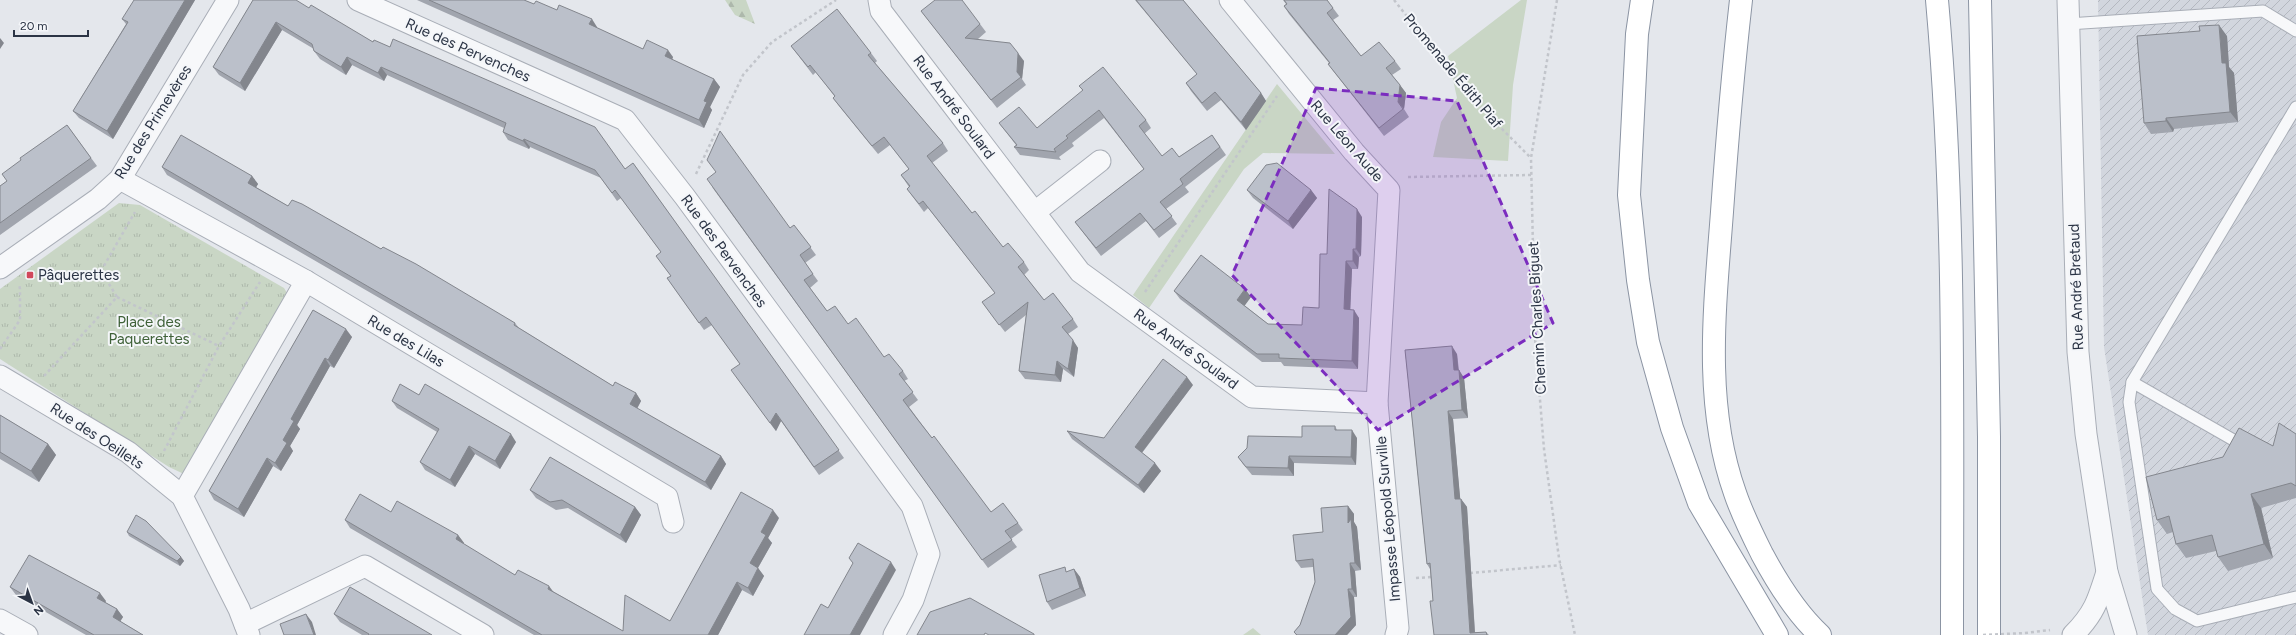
<svg xmlns="http://www.w3.org/2000/svg" width="2296" height="635" viewBox="0 0 2296 635" font-family="Figtree,sans-serif">
<defs>
<pattern id="industrial-furrows" width="10" height="10" patternUnits="userSpaceOnUse"><rect width="10" height="10" fill="#d2d6de"/><path d="M-1 1l2-2M0 10L10 0M9 11l2-2" fill="none" stroke="#b4b8c0"/></pattern>
<pattern id="forest-firs" width="22" height="20" patternUnits="userSpaceOnUse"><rect width="22" height="20" fill="#c9d6c5"/><path d="M5 1l3.5 6h-7zM16 11l3.5 6h-7z" fill="#adb8ab"/></pattern>
<pattern id="park-tufts" width="24" height="20" patternUnits="userSpaceOnUse"><rect width="24" height="20" fill="#c9d6c5"/><path d="M3 7l-1-3M5 7V3M7 7l1-3M15 17l-1-3M17 17v-4M19 17l1-3" fill="none" stroke="#adb8ab"/></pattern>
</defs>
<rect width="100%" height="100%" fill="#e4e7ec"/>
<path fill="url(#industrial-furrows)" d="M2098,0h198v635h-148l-44,-288z"/>
<g fill="#c9d6c5">
<path d="M1521,0h6l-14,85 -5,76 -75,-4 8,-35 16,-24 -9,-42z"/>
<path d="M1277,84l58,70 -72,-1 -19,16 -95,139 -16,-13z"/>
<path d="M1253,628l8,7h-18z"/>
</g>
<path fill="url(#forest-firs)" d="M725,0h21l9,24 -20,-9z"/>
<path fill="url(#park-tufts)" d="M119,203l21,2 144,83 6,10 -104,177 -17,-8 -169,-108v-70z"/>
<g fill="none" stroke-linecap="round" stroke-linejoin="round">
<defs>
<g id="service">
<path d="M2068,24l195,-13 33,20"/>
<path d="M2296,107l-164,275 -3,20 28,187 18,20 22,12 99,-24"/>
<path d="M2132,382l105,60"/>
</g>
<g id="minor">
<path d="M358,0l267,120 60,77 227,309 17,48 -16,46 -19,35"/>
<path d="M879,0l2,11 199,261 172,125 125,6"/>
<path d="M1230,0l124,152 35,38 -12,213 21,225 -2,7"/>
<path d="M2068,0l10,352 8,82 21,138 19,63"/>
<path d="M120,179l186,102 361,216 6,25"/>
<path d="M1035,212l65,-51"/>
<path d="M0,268l98,-69 22,-20 108,-179"/>
<path d="M0,376l128,76 54,44 57,113 10,26"/>
<path d="M182,496l124,-215"/>
<path d="M0,620l27,15"/>
<path d="M245,624l120,-58 118,69"/>
<path d="M2073,635c21,-21 25,-34 34,-63"/>
</g>
<g id="trunk">
<path d="M1642,0l-5,34 -8,161 9,85 10,62 24,86 27,75 78,132"/>
<path d="M1741,0c-8,71 -14,141 -19,212 -7,94 -19,191 13,281 7,21 17,41 27,61 15,28 34,59 58,81"/>
<path d="M1937,0c19,211 15,423 15,635"/>
<path d="M1980,0l9,437v198"/>
</g>
</defs>
<use href="#service" stroke="#a9aeb7" stroke-width="13"/>
<use href="#minor" stroke="#a9aeb7" stroke-width="23"/>
<use href="#trunk" stroke="#8b94a3" stroke-width="24"/>
<g stroke="#c2c5cb" stroke-width="2.5" stroke-dasharray="3 3" stroke-linecap="butt">
<path d="M1394,0l83,104 54,54"/>
<path d="M1557,0l-26,158 4,180 9,111 15,109 16,77"/>
<path d="M696,174l47,-99 29,-33 64,-42"/>
<path d="M1408,177l123,-2"/>
<path d="M1145,292l132,-196"/>
<path d="M117,297l102,49"/>
<path d="M0,349l20,-29v-31l-1,-5"/>
<path d="M44,376l73,-79 -16,-26 34,-59"/>
<path d="M164,451l55,-105 41,-64"/>
<path d="M1470,573l91,-8"/>
<path d="M1416,578l17,-1"/>
<path d="M2025,633l25,-3"/>
</g>
<use href="#service" stroke="#f7f8fa" stroke-width="11"/>
<use href="#minor" stroke="#f7f8fa" stroke-width="21"/>
<use href="#trunk" stroke="#fff" stroke-width="22"/>
<path stroke="#c2c5cb" stroke-width="2.5" stroke-dasharray="3 3" stroke-linecap="butt" d="M1983,635l42,-2"/>
</g>
<g fill="#a1a5ae">
<path d="M141,0h54l-82,139 -34,-21 -6,-7 53,-87 -4,-5z"/>
<path d="M253,0l56,8 64,34 252,127 8,-6 211,295 -25,17 -38,-54 -5,10 -39,-53 3,-14 -28,-39 -8,5 -37,-52 4,-2 -15,-20 5,-4 -40,-54 -4,3 -16,-23 -71,-31 -1,2 -21,-9 -5,-8 1,-4 -117,-53 -3,6 -32,-16 -6,10 -26,-16 -6,-8v-2l-32,-19 -37,61 -26,-16 -6,-8z"/>
<path d="M417,0h107l10,4 63,23v1l46,21 30,8 -1,3 42,19 6,8 -10,20 2,3 -8,18z"/>
<path d="M1135,0h48l78,93 5,8 -20,29 -25,-30 -14,11 -16,-20 -5,-8 11,-9z"/>
<path d="M1283,0h44l12,16 -6,4 28,36 34,5 6,8 -9,6 14,18 -2,16 5,8 -25,19 -50,-64 -6,-8 1,-1 -40,-49 -5,-8 2,-2z"/>
<path d="M921,11l59,13 6,8 -8,7 46,22 -2,18 4,6 -29,23z"/>
<path d="M2227,36l2,31 5,6 4,49 -64,7 -1,3 -22,2 -7,-11z"/>
<path d="M791,46l80,7 6,8 -2,2 68,80 5,8 -16,12 40,50 31,34 21,15 5,8 -5,5 20,25 29,19 5,8 -10,7 10,14 -4,29 -11,-8 -2,13 -36,-3 -6,-8 7,-56 -21,17 -23,-30 13,-9 -67,-85 -4,4 -17,-23 2,-2 -8,-12 8,-6 -19,-24 -12,9 -39,-48 -6,-8 2,-1 -19,-25 -3,3z"/>
<path d="M1079,86l67,34 5,8 -7,6 18,22 17,1 33,-22 14,20 -41,32 4,5 -23,17 11,15 -18,14 -13,-17 -45,35 -26,-34 69,-53 -40,-51 -32,25 2,3 -15,11 2,3 -41,-5 -6,-8 2,-2 -17,-22 38,5 46,-37z"/>
<path d="M67,125l30,41 -97,69v-49l7,-5z"/>
<path d="M162,167l90,9 6,8 -2,3 32,19 93,43 134,74 4,5 94,58 23,7 5,8 -4,8 84,47 5,8 -15,26 -544,-315z"/>
<path d="M712,187l78,41 4,-3 22,30 -11,8 13,18 -8,7 17,23 21,13 36,33 19,14 5,8 -4,2 14,19 -9,7 23,31 59,74 27,11 5,7 -12,9 6,8 -29,21z"/>
<path d="M1247,190h64l6,8 -24,31 -40,-31z"/>
<path d="M1362,217l-1,39 -2,1 -1,12h-6l-2,41 9,8 -1,51 -74,-3 -3,-4h-19l-82,-63 -6,-8 71,-2 6,8 -7,8 24,19 34,1 17,-17 8,-54z"/>
<path d="M313,310l39,27 -18,31 -4,-2 -33,59 3,4 -10,17 3,5 -12,20 -8,-5 -29,51 -30,-17 -5,-9z"/>
<path d="M1405,350l52,4 2,16 5,8 4,40 -15,1 7,80h1l6,8 8,125h11l3,3h-55l-1,-34 -3,-32 -3,-5z"/>
<path d="M1193,385l-51,68 19,18 -17,22 -72,-54 -5,-8 37,7z"/>
<path d="M392,401l124,41 -16,27 -25,-15 -20,33 -30,-17 -5,-8 17,-30 -40,-24z"/>
<path d="M0,415l48,29 8,11 -17,27 -39,-23z"/>
<path d="M1335,426l2,4 20,8 -1,27 -62,-2v13l-42,-1 -9,-11 -5,-7 64,-20z"/>
<path d="M2296,434v64l-35,10 12,50 -45,13 -10,-14 -2,-6 -30,7 -10,-14 -3,-12 -6,2 -10,-14 66,-63 50,-11z"/>
<path d="M530,490l105,17 6,8 -15,28 -58,-35 -12,2 -20,-12z"/>
<path d="M1348,506l6,8v8l3,5 4,43 -6,1 2,26h-3l2,28 -9,10h-51l-2,-3 6,-7 15,-43 -2,-15 -12,1 -5,-7 27,-29z"/>
<path d="M391,512l67,23 6,8 -1,1 52,31 39,17 69,39 47,-10 109,-103 -11,20 4,5 -14,25 6,8 -11,20 -11,-6 -24,45h-184l-184,-107 -5,-8z"/>
<path d="M127,532l54,25 3,4 -4,5 -51,-30z"/>
<path d="M1074,569l6,8 6,19 -34,14 -5,-8z"/>
<path d="M10,587l96,14 -1,1 12,7 6,8 -3,4 23,14h-57l-70,-40z"/>
<path d="M334,614l98,21h-70l-22,-13z"/>
</g>
<g fill="#83868d">
<path d="M185,0h10l-82,139 -6,-8z"/>
<path d="M592,19l5,8 -2,5 -6,-8z"/>
<path d="M276,22l6,8 -37,61 -5,-8z"/>
<path d="M2219,25l8,11 2,31 5,6 4,49 -8,-10 -8,-49z"/>
<path d="M0,38l4,5 -4,6z"/>
<path d="M668,50l5,7 -3,7 -5,-8z"/>
<path d="M1018,53l6,8 -2,18 -5,-7z"/>
<path d="M347,57l5,8 -6,10 -5,-8z"/>
<path d="M381,67l6,8 -3,6 -6,-8z"/>
<path d="M714,79l6,8 -10,20 2,3 -8,18 -5,-8 5,-19z"/>
<path d="M1400,85l6,8 -2,16 -6,-7z"/>
<path d="M1261,93l5,8 -20,29 -5,-8z"/>
<path d="M2166,118l8,11 -1,3 -7,-11z"/>
<path d="M524,139l6,8 -1,2 -6,-8z"/>
<path d="M252,176l6,8 -4,7 -6,-8z"/>
<path d="M1311,190l6,8 -24,31 -5,-8z"/>
<path d="M1357,209l5,8 -1,39 -5,-7z"/>
<path d="M1353,249l6,8 -1,12 -5,-8z"/>
<path d="M1346,261l6,8 -2,48 -6,-8z"/>
<path d="M1245,289l6,8 -8,11 -6,-8z"/>
<path d="M1354,310l5,8 -1,51 -6,-8z"/>
<path d="M346,329l6,8 -18,31 -6,-8z"/>
<path d="M1073,340l5,8 -4,29 -6,-8z"/>
<path d="M1452,346l5,8 2,24 -5,-8z"/>
<path d="M325,358l5,8 -33,59 3,4 -10,17 3,5 -12,20 -6,-8 16,-44z"/>
<path d="M1057,361l6,8 -2,13 -6,-7z"/>
<path d="M1459,370l5,8 4,40 -6,-8z"/>
<path d="M1187,377l6,8 -53,70 -5,-8z"/>
<path d="M636,393l5,8 -6,11 -5,-8z"/>
<path d="M1448,411l5,8 8,88 -6,-8z"/>
<path d="M776,413l5,8 -5,10 -6,-8z"/>
<path d="M1352,430l5,8 -1,27 -5,-8z"/>
<path d="M511,434l5,8 -16,27 -5,-8z"/>
<path d="M48,444l8,11 -17,27 -8,-11z"/>
<path d="M469,446l6,8 -20,33 -5,-7z"/>
<path d="M721,456l5,8 -15,26 -6,-8z"/>
<path d="M1289,456l5,7v13l-6,-8z"/>
<path d="M267,458l6,8 -29,51 -6,-8z"/>
<path d="M1155,463l6,8 -17,22 -6,-8z"/>
<path d="M2251,494l10,14 12,50 -9,-14z"/>
<path d="M1461,499l6,8 8,128 -5,-2z"/>
<path d="M1348,506l6,8v8l3,5 4,43 -6,-7 -7,-40z"/>
<path d="M635,507l6,8 -15,28 -6,-8z"/>
<path d="M773,510l6,8 -11,20 4,5 -16,28 -6,-8 11,-31z"/>
<path d="M458,535l6,8 -3,4 -5,-8z"/>
<path d="M181,557l3,4 -4,5 -3,-5z"/>
<path d="M891,562l5,8 -36,65h-10z"/>
<path d="M1350,563l5,8 2,26 -5,-8z"/>
<path d="M758,568l6,8 -11,20 -5,-8z"/>
<path d="M1074,569l6,8 6,19 -6,-8z"/>
<path d="M737,582l5,8 -24,45h-10z"/>
<path d="M549,586l6,8 -7,-5z"/>
<path d="M1348,589l6,8 2,28 -9,10h-12z"/>
<path d="M100,593l6,8 -3,5 -6,-8z"/>
<path d="M117,609l6,8 -5,8 -5,-8z"/>
<path d="M306,614l6,8 4,13h-2z"/>
</g>
<g fill="#bbc0ca" stroke="#83868d">
<path d="M134,0h51l-78,131 -34,-20 55,-89 -6,-3z"/>
<path d="M253,0h43l13,8 2,-3 62,37 1,-2 16,7 3,-8 202,88 30,42 8,-6 206,287 -25,17 -38,-54 -6,10 -39,-53 9,-6 -34,-47 -7,6 -32,-45 4,-2 -15,-20 5,-4 -46,-62 -3,3 -17,-23 -71,-31 -1,2 -20,-9 3,-9 -125,-56 -3,6 -31,-16 -6,10 -27,-16 -2,-7 -36,-22 -36,61 -27,-16z"/>
<path d="M429,0h95l10,4 2,-3 21,9 2,-5 33,14 -3,5 54,25 4,-9 21,10 -3,6 49,23 -10,22 3,1 -8,18z"/>
<path d="M935,0h27l18,24 -15,14 45,5 8,10 -1,19 4,5 -30,23 -70,-89z"/>
<path d="M1136,0h47l78,93 -20,29 -26,-30 -13,11 -16,-20 11,-9z"/>
<path d="M1284,0h43l6,8 -6,5 34,43 18,-14 16,19 -9,7 14,17 -2,17 5,7 -24,19 -51,-64 2,-1 -46,-57 3,-2z"/>
<path d="M837,9l34,44 -3,2 75,88 -16,13 45,57 3,-2 28,36 5,-4 16,19 -6,5 26,33 9,-7 20,26 -11,8 11,13 -5,29 -11,-8 -2,14 -36,-4 9,-69 -29,23 -17,-23 13,-9 -72,-92 -4,3 -12,-15 3,-3 -9,-11 8,-6 -25,-32 -12,9 -39,-48 2,-2 -25,-31 -2,2 -17,-21z"/>
<path d="M2219,25l3,38h4l4,49 -64,6v3l-22,2 -7,-87 63,-5 -1,-5z"/>
<path d="M1103,67l43,53 -7,6 23,30 10,-8 7,9 33,-22 8,12 -40,32 3,5 -23,18 12,14 -18,14 -14,-17 -44,35 -21,-26 69,-53 -45,-59 -33,26 2,2 -14,11 2,3 -42,-5 3,-2 -18,-22 20,-16 18,21 46,-38 -4,-4z"/>
<path d="M67,125l24,33 -91,65v-37l7,-5 -5,-7 19,-14 -1,-2z"/>
<path d="M720,131l70,97 4,-3 17,22 -11,8 13,19 -9,6 23,31 8,-5 13,18 8,-6 28,39 5,-3 14,17 -4,3 14,18 -10,8 15,20 14,18 2,-2 57,76 12,-9 15,20 -13,8 7,9 -30,20 -275,-381 9,-7 -9,-12z"/>
<path d="M181,135l71,41 -4,7 40,23 4,-6 10,4 79,45 2,-2 33,17 99,59 -1,2 99,61 2,-4 21,11 -6,11 91,52 -16,26 -543,-315z"/>
<path d="M1277,163l34,27 -23,31 -41,-31 19,-25z"/>
<path d="M1329,189l28,20 -1,40h-3v12h-7l-2,48 10,1 -2,51 -73,-3v-4h-22l-83,-63 27,-36 44,34 -8,11 31,24 34,1 1,-18 16,1 1,-54h7z"/>
<path d="M313,310l33,19 -18,31 -3,-2 -34,61 3,2 -11,19 4,3 -12,20 -8,-5 -29,51 -29,-18z"/>
<path d="M1452,346l2,24h5l3,40 -14,1 7,88h6l9,134 16,-1 1,3h-53l-4,-34h3l-3,-38 -3,1 -22,-214z"/>
<path d="M1163,359l24,18 -52,70 20,16 -17,22 -71,-54 37,7z"/>
<path d="M400,384l19,11 6,-11 86,50 -16,27 -26,-15 -19,34 -30,-18 19,-33 -47,-28z"/>
<path d="M0,415l48,29 -17,27 -31,-19z"/>
<path d="M2279,423l17,11v52l-5,-3 -40,11 13,50 -46,13 -6,-22 -36,9 -7,-28 -12,4 -11,-43 77,-20 16,-29 34,18z"/>
<path d="M1302,426h33v4h17l-1,27 -62,-1 -1,12 -42,-1 -8,-10 9,-9 1,-12 54,1z"/>
<path d="M550,457l85,50 -15,28 -58,-35 -12,2 -20,-12z"/>
<path d="M741,492l32,18 -12,22 5,3 -16,28 8,5 -10,20 -11,-6 -29,53h-166l-197,-115 15,-26 31,18 6,-11 61,34 -2,4 59,36 3,-5 31,16 -1,3 75,42 2,-36 45,26z"/>
<path d="M1348,506v17l3,-4 4,44h-5l2,26h-4l3,28 -16,18h-38l-3,-3 6,-7 15,-43 -2,-23 -17,2 -3,-26 30,-3 -2,-24z"/>
<path d="M136,515l10,6 35,36 -4,4 -50,-29z"/>
<path d="M858,543l33,19 -41,73h-46l17,-31 7,4 25,-45 -4,-5z"/>
<path d="M29,555l71,38 -3,5 20,11 -4,8 30,18h-49l-84,-48z"/>
<path d="M1065,567l1,5 8,-3 6,19 -33,14 -8,-27z"/>
<path d="M350,587l82,48h-64l1,-1 -35,-20z"/>
<path d="M970,598l64,36v1h-45l-4,-2 -1,2h-67l13,-23z"/>
<path d="M306,614l8,21h-30l-4,-11z"/>
</g>
<path fill="#7b2cbf" fill-opacity="0.2" stroke="#7b2cbf" stroke-width="3" stroke-dasharray="8 5" stroke-linejoin="round" d="M1316,88l141,13 96,222 -175,107 -146,-155z"/>
<rect fill="#d1495b" stroke="#f4f6f9" stroke-width="1.5" x="26" y="271" width="8" height="8" rx="2"/>
<g text-anchor="middle" dominant-baseline="central" stroke-width="4" stroke-linejoin="round" paint-order="stroke">
<g font-size="15" fill="#2b3445" stroke="#f4f6f9">
<text transform="translate(468 50) rotate(24)">Rue des Pervenches</text>
<text transform="translate(1453 71) rotate(50)">Promenade Édith Piaf</text>
<text transform="translate(954 107) rotate(53)">Rue André Soulard</text>
<text transform="translate(153 122) rotate(-58)">Rue des Primevères</text>
<text transform="translate(1347 141) rotate(49)">Rue Léon Aude</text>
<text transform="translate(724 251) rotate(54)">Rue des Pervenches</text>
<text transform="translate(2076 287) rotate(-92)">Rue André Bretaud</text>
<text transform="translate(1537 318) rotate(-93)">Chemin Charles Biguet</text>
<text transform="translate(406 341) rotate(31)">Rue des Lilas</text>
<text transform="translate(1186 349) rotate(36)">Rue André Soulard</text>
<text transform="translate(97 436) rotate(33)">Rue des Oeillets</text>
<text transform="translate(1388 519) rotate(-95)">Impasse Léopold Surville</text>
</g>
<g font-size="15" fill="#2b3445" stroke="#f4f6f9" text-anchor="start">
<text x="38" y="275">Pâquerettes</text>
</g>
<g font-size="15" fill="#3f6138" stroke="#f4f6f9">
<text x="149" y="322">Place des<tspan x="149" dy="17">Paquerettes</tspan></text>
</g>
</g>
<g transform="translate(32 603) rotate(139)" stroke="#f4f6f9" stroke-width="3" paint-order="stroke">
<path d="M0-3L7 15L0 10L-7 15Z" fill="#2b3445"/>
<text y="-6" font-size="11" font-weight="bold" text-anchor="middle" fill="#2b3445">N</text>
</g>
<path d="M14 30v6h74v-6" fill="none" stroke="#2b3445" stroke-width="2"/>
<text x="20" y="30" font-size="12" fill="#2b3445" stroke="#f4f6f9" stroke-width="3" paint-order="stroke">20 m</text>
</svg>
